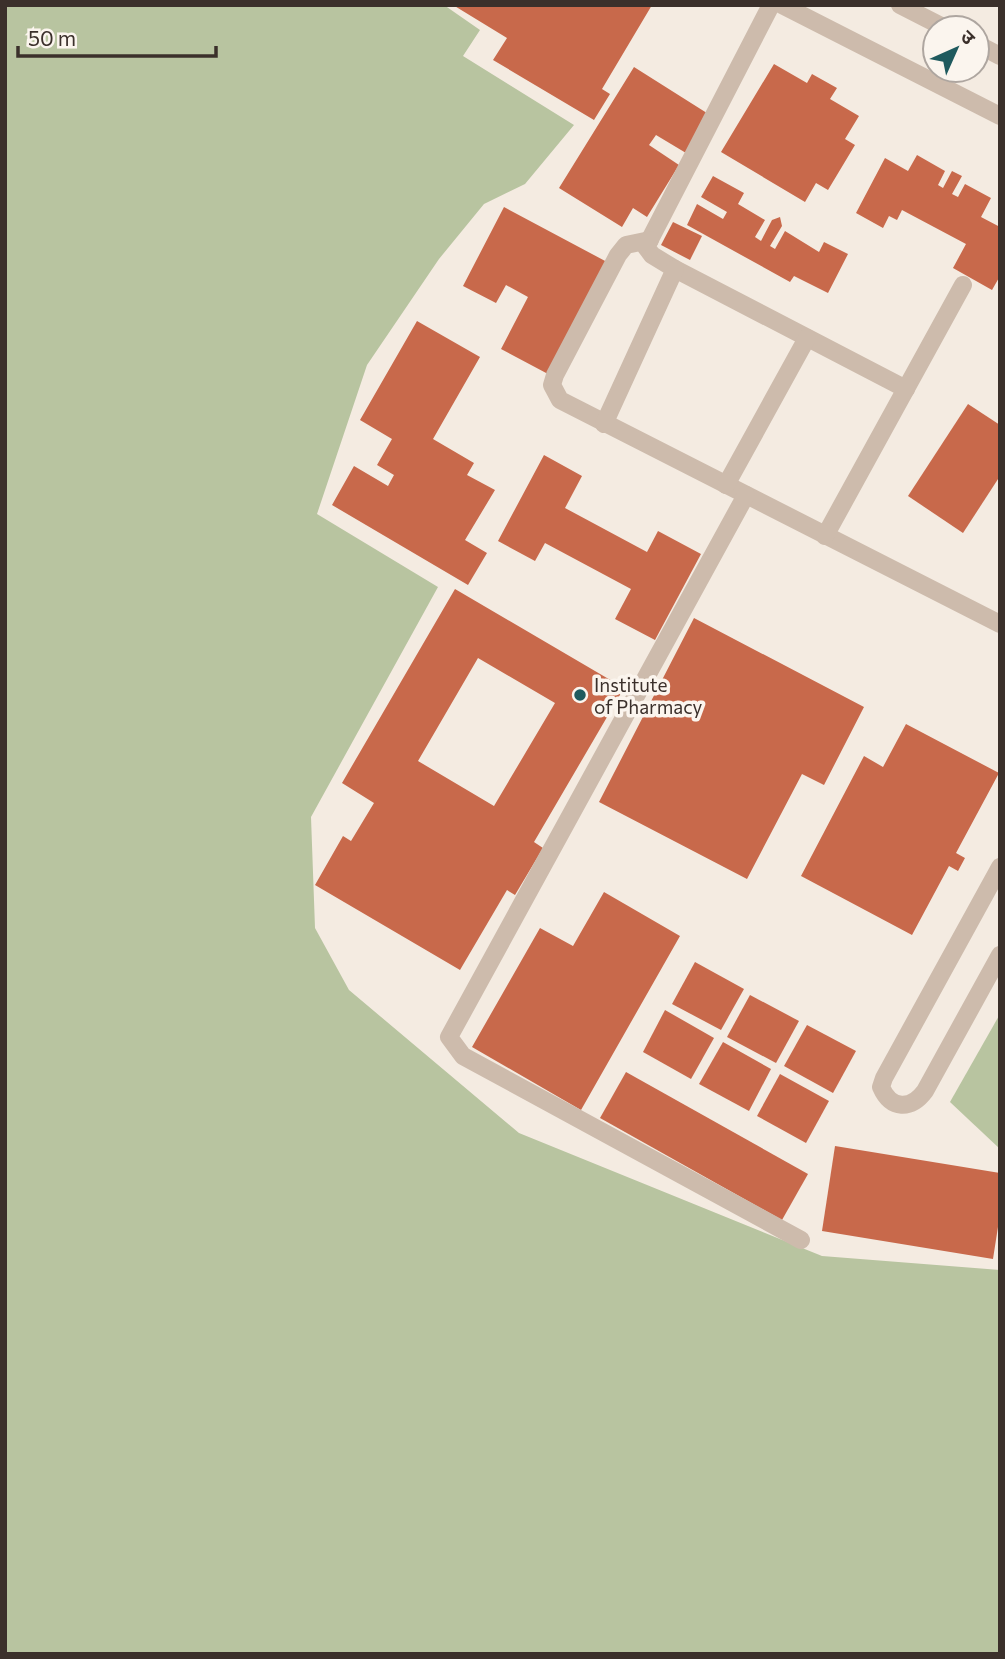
<svg xmlns="http://www.w3.org/2000/svg" width="1005" height="1659" viewBox="0 0 1005 1659" font-family="Commissioner,'Noto Sans Devanagari',sans-serif">
<rect width="100%" height="100%" fill="#f4ebe1"/>
<g fill="#b8c4a0">
<path d="M5,5h439l36,25 -17,26 111,69 -49,59 -41,20 -45,55 -72,106 -50,149 121,73 -127,230 4,111 34,62 170,143 303,123 178,14v384h-995z"/>
<path d="M1000,1014v135l-50,-47z"/>
</g>
<g fill="#c8694b" fill-rule="evenodd">
<path d="M453,5h199l-50,84 8,5 -16,26 -101,-60 14,-22z"/>
<path d="M774,64l33,19 5,-9 25,14 -7,11 29,17 -14,23 10,6 -27,45 -12,-7 -11,19 -84,-50z"/>
<path d="M634,67l76,48 -24,38 -30,-18 -7,10 30,20 -32,52 -14,-9 -11,19 -63,-39z"/>
<path d="M917,155l28,16 -7,14 5,3 9,-17 10,5 -10,18 6,3 7,-13 26,14 -10,19 19,10v49l-8,14 -39,-22 13,-24 -64,-34 -5,10 -8,-4 -6,12 -27,-15 29,-55 23,13z"/>
<path d="M713,176l31,17 -6,11 27,16 -10,17 6,4 11,-21 8,-3 2,9 -12,20 5,3 10,-18 34,21 5,-10 24,12 -20,39 -34,-17 -4,6 -103,-57 10,-21 26,15 4,-7 -26,-15z"/>
<path d="M504,207l103,55 -59,112 -47,-25 27,-52 -22,-12 -10,18 -33,-17z"/>
<path d="M673,222l29,14 -12,24 -29,-15z"/>
<path d="M417,321l63,36 -47,82 41,24 -7,12 28,15 -30,50 22,13 -19,32 -136,-80 22,-39 34,20 6,-11 -17,-10 15,-26 -32,-19z"/>
<path d="M968,404l32,21v51l-37,57 -55,-37z"/>
<path d="M544,455l38,21 -17,32 82,44 11,-21 43,23 -46,86 -40,-21 16,-30 -86,-46 -10,18 -37,-20z"/>
<path d="M455,589l169,99 -90,154 9,6 -28,47 -8,-5 -47,80 -145,-85 28,-49 8,5 23,-38 -32,-20zM478,658l77,45 -61,103 -76,-45z"/>
<path d="M694,618l170,89 -40,78 -22,-11 -55,105 -148,-77z"/>
<path d="M906,724l93,49 -43,80 9,5 -7,13 -9,-5 -37,69 -111,-59 63,-120 19,11z"/>
<path d="M604,892l76,44 -99,174 -109,-63 68,-119 33,18z"/>
<path d="M695,962l49,27 -23,41 -49,-26z"/>
<path d="M750,995l49,26 -23,42 -49,-26z"/>
<path d="M665,1010l49,28 -23,41 -48,-27z"/>
<path d="M807,1025l49,26 -23,42 -49,-27z"/>
<path d="M723,1042l48,27 -22,42 -50,-27z"/>
<path d="M626,1072l182,102 -26,46 -182,-102z"/>
<path d="M780,1074l49,27 -23,42 -49,-27z"/>
<path d="M835,1146l165,27v41l-7,45 -171,-28z"/>
</g>
<g fill="none" stroke-linecap="round" stroke-linejoin="round">
<g stroke="#cdbbac" stroke-width="18">
<path d="M771,5l-125,242 6,8 23,14 231,120"/>
<path d="M782,5l218,111"/>
<path d="M900,5l45,23"/>
<path d="M977,44l23,12"/>
<path d="M650,240l-24,5 -8,10 -63,120 -3,10 8,15 440,224"/>
<path d="M604,424l71,-155"/>
<path d="M726,485l81,-147"/>
<path d="M746,495l-297,542 14,19 338,184"/>
<path d="M825,536l138,-251"/>
<path d="M1000,867l-116,211 -3,9c10,23 30,23 44,4l75,-136"/>
</g>
</g>
<circle fill="#1f5a5e" stroke="#fbf5ee" stroke-width="2.5" cx="580" cy="695" r="7"/>
<g text-anchor="middle" dominant-baseline="central" stroke-width="7" stroke-linejoin="round" paint-order="stroke">
<g font-size="19" fill="#3b302b" stroke="#fbf5ee" text-anchor="start">
<text x="594" y="684">Institute<tspan x="594" dy="22">of Pharmacy</tspan></text>
</g>
</g>
<rect width="1005" height="1659" fill="none" stroke="#3b302b" stroke-width="14"/>
<g transform="translate(956 49) rotate(45)"><circle r="33" fill="#fbf5ee" stroke="#aea6a0" stroke-width="2"/>
<path d="M0-5L12 26L0 18L-12 26Z" fill="#1f5a5e"/>
<text y="-10" font-size="19" font-weight="bold" text-anchor="middle" fill="#3b302b">उ</text>
</g>
<path d="M18 46v10h198v-10" fill="none" stroke="#3b302b" stroke-width="3.5"/>
<text x="28" y="46" font-size="21" fill="#3b302b" stroke="#fbf5ee" stroke-width="5" paint-order="stroke">50 m</text>
</svg>
